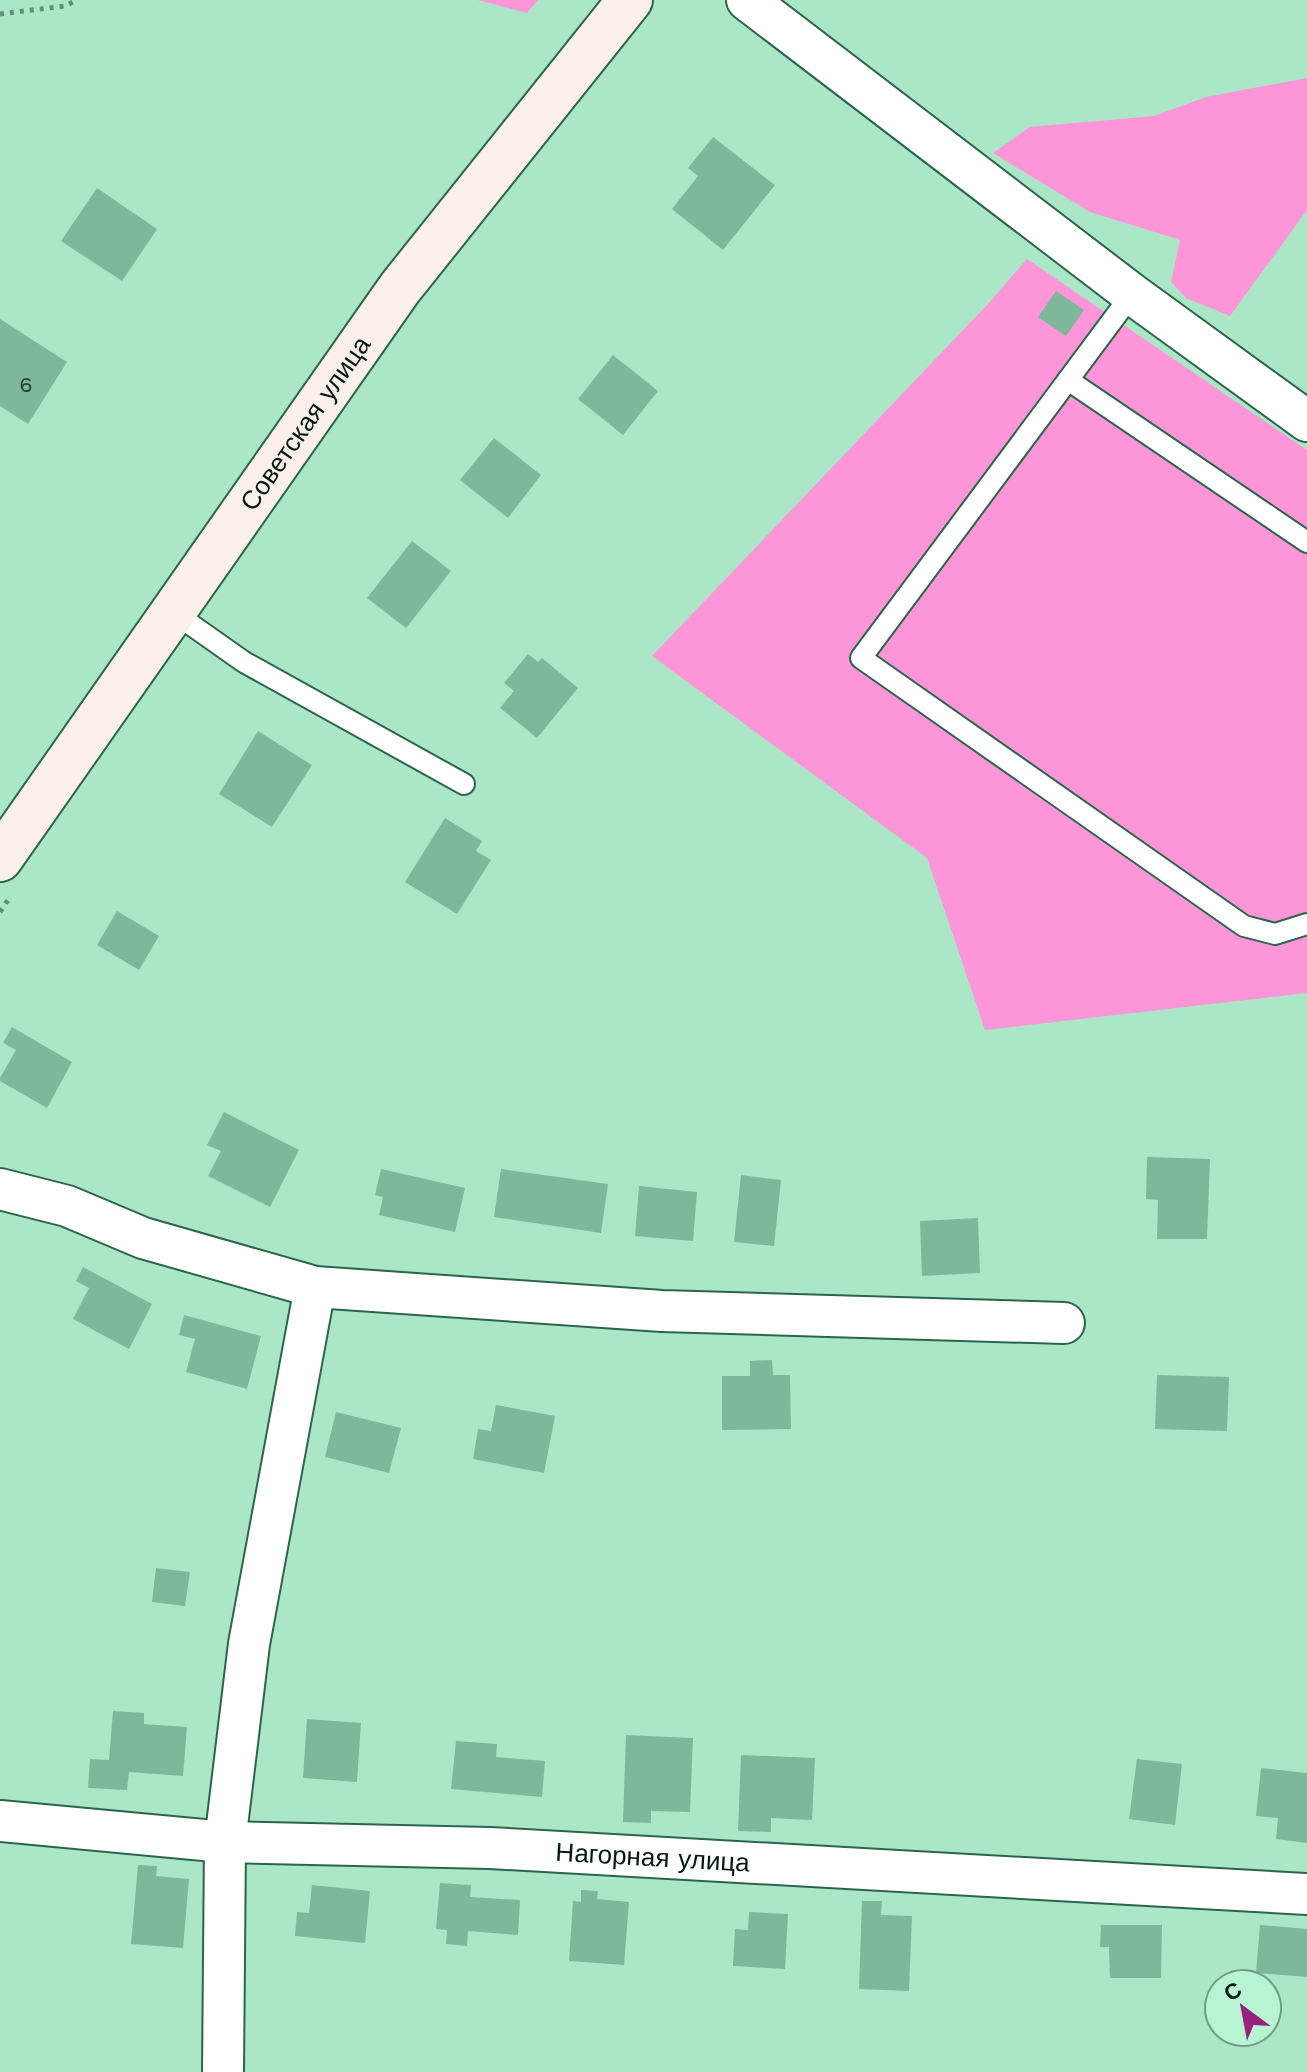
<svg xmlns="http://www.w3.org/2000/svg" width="1307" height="2072" viewBox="0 0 1307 2072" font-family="'Work Sans',sans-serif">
<rect width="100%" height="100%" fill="#abe7c7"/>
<g fill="#fd95d9">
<path d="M478,0h60l-11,13z"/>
<path d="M1307,78v132l-77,106 -44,-18 -15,-16 9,-42 -90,-28 -97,-59 37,-26 124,-11 52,-19z"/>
<path d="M1027,259l280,191v543l-322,37 -58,-172 -275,-202 335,-351z"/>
</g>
<g fill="#7db89a">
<path d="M713,137l62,48 -52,65 -51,-41 26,-33 -10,-8z"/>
<path d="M97,188l60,41 -35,52 -61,-40z"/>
<path d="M1056,291l28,19 -18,26 -28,-19z"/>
<path d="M0,319l67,43 -39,62 -28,-18z"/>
<path d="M613,355l45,36 -35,44 -45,-36z"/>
<path d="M494,438l47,37 -33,43 -48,-38z"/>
<path d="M412,541l39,30 -45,57 -39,-30z"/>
<path d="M528,654l10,8 4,-4 36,30 -41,50 -37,-30 14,-17 -10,-8z"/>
<path d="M258,731l54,34 -40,62 -53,-33z"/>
<path d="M445,818l37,23 -6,10 15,9 -34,54 -52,-32z"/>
<path d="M117,911l42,25 -20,34 -42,-25z"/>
<path d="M12,1027l60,35 -25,46 -47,-27v-3l16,-28 -13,-7z"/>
<path d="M224,1112l75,38 -29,57 -62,-31 13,-25 -14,-6z"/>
<path d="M1147,1157l63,2 -3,80h-50l1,-39 -12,-1z"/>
<path d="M381,1169l84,19 -10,44 -76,-17 4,-18 -8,-2z"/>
<path d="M501,1169l107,15 -7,49 -107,-16z"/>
<path d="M741,1175l40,5 -7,66 -40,-4z"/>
<path d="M639,1186l58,6 -4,49 -58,-5z"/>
<path d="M978,1218l2,55 -58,3 -2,-55z"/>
<path d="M83,1267l69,37 -23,45 -56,-30 16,-31 -13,-7z"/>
<path d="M184,1315l77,21 -14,53 -61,-17 9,-33 -16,-4z"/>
<path d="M772,1360l1,15h17l1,54 -69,1v-54h28v-15z"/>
<path d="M1157,1375l72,2 -2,54 -72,-2z"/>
<path d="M496,1405l59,11 -11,57 -71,-14 5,-30 13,2z"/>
<path d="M336,1412l65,16 -12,45 -64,-16z"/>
<path d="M156,1568l34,4 -5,34 -33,-4z"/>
<path d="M113,1711l31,2v11l43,3 -4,49 -54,-4 -2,18 -39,-2 2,-29 19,1z"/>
<path d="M307,1719l54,4 -4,59 -54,-4z"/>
<path d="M626,1735l67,3 -3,74 -39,-1v12l-28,-1z"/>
<path d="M456,1741l41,3 -1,13 49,4 -3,36 -91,-8z"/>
<path d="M741,1755l74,3 -3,62 -41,-2v14l-33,-1z"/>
<path d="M1137,1759l45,5 -7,61 -46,-6z"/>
<path d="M1261,1768l46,5v70l-31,-4 2,-21 -22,-2z"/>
<path d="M138,1865l19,1 -1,10 33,3 -6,69 -52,-4z"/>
<path d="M440,1883l31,2 -1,12 50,3 -2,35 -50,-4 -1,15 -21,-2 1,-14 -11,-1z"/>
<path d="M312,1885l58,6 -5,52 -70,-7 2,-24 12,1z"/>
<path d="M581,1890l17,1 -1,8 32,3 -5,63 -55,-4 4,-60 8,1z"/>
<path d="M862,1901h20l-1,14 31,1 -3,75 -50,-2z"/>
<path d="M749,1912l39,2 -3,55 -52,-3 2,-37 13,1z"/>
<path d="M1101,1925h61l-1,53h-51l-1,-31h-9z"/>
<path d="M1260,1925l47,4v48l-51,-4z"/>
</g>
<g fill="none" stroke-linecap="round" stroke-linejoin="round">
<defs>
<g id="lane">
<path d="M1132,294l-271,364 383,268 31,8 32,-10"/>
<path d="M1068,380l239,162"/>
<path d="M173,612l71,50 220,122"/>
</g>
<g id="street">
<path d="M747,0l385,294 175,127"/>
<path d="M0,1189l67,17 76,32 172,49 347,24 402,12"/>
<path id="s1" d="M0,1821l225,21 265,6 817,46"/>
<path d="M223,2072l2,-230 24,-198 66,-357"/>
</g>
<g id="secondary">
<path id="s2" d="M0,859l400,-571 230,-288"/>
</g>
</defs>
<use href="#lane" stroke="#2b654b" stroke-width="24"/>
<use href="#street" stroke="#2b654b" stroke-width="44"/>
<use href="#secondary" stroke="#2b654b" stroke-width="48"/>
<g stroke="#638f78" stroke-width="5" stroke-dasharray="4 6" stroke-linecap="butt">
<path d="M0,14l65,-8 12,-6"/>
<path d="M0,912l8,-12"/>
</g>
<use href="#lane" stroke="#fff" stroke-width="20"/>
<use href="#street" stroke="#fff" stroke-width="40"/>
<use href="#secondary" stroke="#fbefea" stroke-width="44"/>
</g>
<g text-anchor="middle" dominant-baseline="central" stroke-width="7" stroke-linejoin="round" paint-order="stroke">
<g font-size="22" fill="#224232">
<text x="26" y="384">6</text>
</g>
<g font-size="26" fill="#031a0f" stroke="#b8f4d4">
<text stroke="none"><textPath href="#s2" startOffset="532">Советская улица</textPath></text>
<text stroke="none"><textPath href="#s1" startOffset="654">Нагорная улица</textPath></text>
</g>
</g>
<g transform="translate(1243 2008) rotate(328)"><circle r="38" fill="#b8f4d4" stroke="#709d85" stroke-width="2"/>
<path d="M0-6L14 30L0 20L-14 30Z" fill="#9a217a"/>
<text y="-12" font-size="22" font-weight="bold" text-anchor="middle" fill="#031a0f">С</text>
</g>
</svg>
